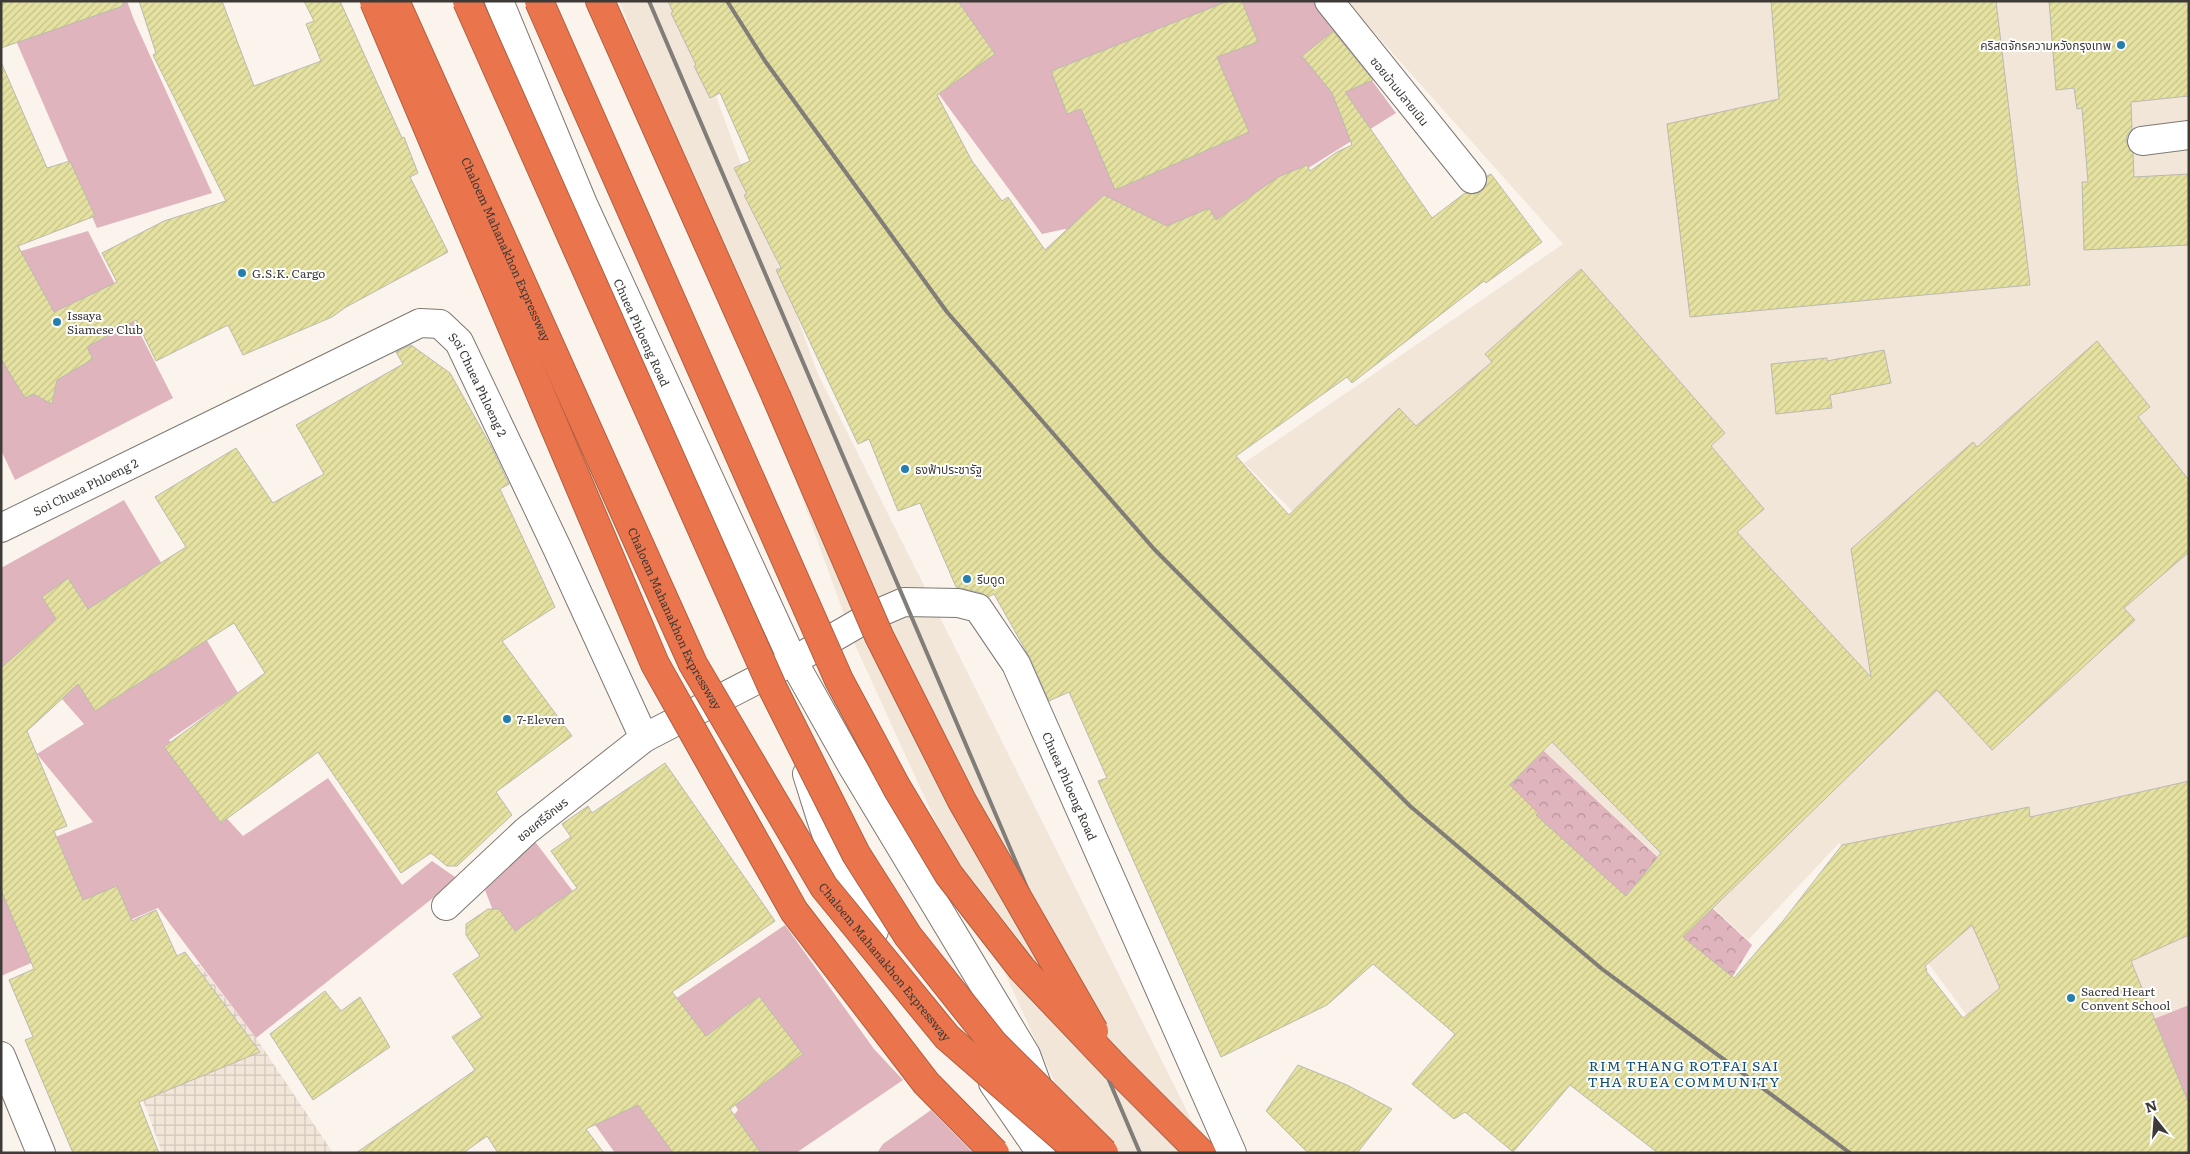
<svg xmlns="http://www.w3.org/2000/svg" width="2190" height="1154" viewBox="0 0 2190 1154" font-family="Literata,'Noto Sans Thai',serif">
<defs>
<pattern id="industrial-grid" width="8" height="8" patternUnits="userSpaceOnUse" patternTransform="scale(1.25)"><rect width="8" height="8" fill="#f2e6d9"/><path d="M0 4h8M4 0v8" fill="none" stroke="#d0c6bb"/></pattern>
<pattern id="forest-crowns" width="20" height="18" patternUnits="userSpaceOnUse" patternTransform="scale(1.25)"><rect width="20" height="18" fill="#e0b4bc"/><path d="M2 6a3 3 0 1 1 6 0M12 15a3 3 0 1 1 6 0" fill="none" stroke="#b7939a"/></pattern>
<pattern id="building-hatch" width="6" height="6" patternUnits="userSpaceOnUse" patternTransform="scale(1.25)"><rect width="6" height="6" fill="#e5e1a0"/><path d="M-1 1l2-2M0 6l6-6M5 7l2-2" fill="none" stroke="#c5c28a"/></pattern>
</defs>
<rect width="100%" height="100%" fill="#fbf4ec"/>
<g fill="#f2e6d9">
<path d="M619,1h62l137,373 390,779h-121l-231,-506 -215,-593z"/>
<path d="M1346,1h843v1152h-120l-230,-310 -91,97 -371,-345 -133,-132 319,-219z"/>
</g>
<path fill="url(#industrial-grid)" d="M199,964l57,74 77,115h-171l-17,-48 -53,-96z"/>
<g fill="#e0b4bc">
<path d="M1,1h126l7,19 78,173 -115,35 -96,-222z"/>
<path d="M870,1h443l83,112 -223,140 -108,-24 -23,5z"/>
<path d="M88,231l85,167 -158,82 -14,-30v-193z"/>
<path d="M124,500l114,193 -69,47 52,72 22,24 85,-58 74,107 30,-24 23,16 -22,21 -177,140 -98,-130 -157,68v-117l92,-37 -56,-68 47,-30 -29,-33 -54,21v-144z"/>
<path d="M533,839l68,89 -48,139 -68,-177z"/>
<path d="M785,925l89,124 29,31 -107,73h-181l-27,-38 42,-33 81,61 27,-33 -63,-111z"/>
<path d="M2189,1005v117l-35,-103z"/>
<path d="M931,1110l42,43h-96l6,-9z"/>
</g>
<path fill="url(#forest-crowns)" d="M1514,723l238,222 -21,34 -21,2 -192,-176 -15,-33z"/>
<g fill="url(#building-hatch)" stroke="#babab1" fill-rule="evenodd">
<path d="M1,1h122v5l-122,42z"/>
<path d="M139,1h83l32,85 67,-25 -15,-37 8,-3 -10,-20h36l62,137 2,-1 14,36 -8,4 38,75 -102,55 -14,10 -89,38 -15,-30 -72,36 -20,-41 -49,27 6,12 -36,21 -5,24 -19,-10 -8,4 -24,-39v-297l46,106 23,-7 25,55 -77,30 36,66 63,-30 -15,-29 62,-32 62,-20 -73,-146 3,-2z"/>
<path d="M668,1h290l37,53 -58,41 35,66 30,40 6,-4 37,53 59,-55 63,31 42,-18 7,12 62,-43 29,-12 3,6 27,-19 15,-7 -20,-52 -30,-37 31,-25 40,49 -28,12 87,126 33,-25 9,1 7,-3 5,-6 1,-9 4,-2 51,68 -56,41 -2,-2 -132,102 -5,-6 -111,79 53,59 110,-107 17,18 76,-64 -7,-8 96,-85 144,164 -14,13 53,63 -27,23 134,145 -20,-128 122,-107 4,5 120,-106 53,66 -12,10 51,63v72l-65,56 11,12 -143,130 -55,-60 -254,247 51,41 49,-57 59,-76 187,-38 1,10 159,-36v154l-58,26 58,143v49h-531l-88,-68 -57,67 -48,-40 -11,7 -42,-35 43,-50 -82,-70 -46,41 -106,52 -123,-276 9,-3 -38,-86 -20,9 -19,-43 -36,-64 -6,3 -6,-4 -26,-6 -36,-84 -22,8 -29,-72 -11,5 -82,-174 5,-2 -37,-73 3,-1 -13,-26 16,-7 -30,-68 -10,5 -16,-32 2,-1 -25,-52 2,-1zM1552,742l109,111 -35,43 -90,-81 2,-2 -28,-28zM1972,925l28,63 -37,30 -37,-47 1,-1 -2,-4z"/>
<path d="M1228,1h14l16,41 -41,15 32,75 -134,58 -34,-81 -14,5 -16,-43z"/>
<path d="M1771,1h225l34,284 -340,32 -23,-193 112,-25z"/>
<path d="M2049,1h140v95l-58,6 1,27 -5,6 -1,7 7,11 1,24 55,-3v71l-105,5 -2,-68h6l-6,-74 -5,1 -3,-21 -18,2z"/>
<path d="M411,345l39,28 41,73 18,38 -9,5 55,118 -53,34 70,95 -76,56 16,23 -55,51h-10l-16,-13 -30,20 -83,-121 -97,71 -57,-76 101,-74 -31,-50 -139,88 -17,-27 -51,47 40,95 -13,5 29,69 34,-14 15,35 24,-11 21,46 8,-4 75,100 -121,50 20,51h-86l-48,-113 8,-3 -24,-57 25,-11 -33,-79v-222l55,-49 -14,-22 26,-19 20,31 98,-62 -31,-50 81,-49 37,55 51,-29 -28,-49 107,-61 -7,-12z"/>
<path d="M1884,350l7,33 -61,12 2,13 -56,6 -5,-50 56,-6v3z"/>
<path d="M665,763l110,158 -103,71 34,44 53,-40 44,58 -73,55 31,44h-88l-35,-48 -52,24 18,24h-106l-11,-17 -24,17h-107l119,-83 -23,-33 30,-20 -29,-43 27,-18 -14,-21v-11l22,-15h11l16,22 62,-43 -26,-37 20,-14 -9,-13 26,-18 4,7z"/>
<path d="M325,991l16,20 19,-14 30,50 -77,53 -43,-66z"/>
<path d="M1298,1065l49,20 45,24 -35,44h-49l-42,-42z"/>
</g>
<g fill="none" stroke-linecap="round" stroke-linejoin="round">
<defs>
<g id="minor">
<path d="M1329,1l143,178"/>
<path d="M2142,141l47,-6"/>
<path id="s1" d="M1,528l419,-205 20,1 19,18 98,206 87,190 149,-77 76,-44 35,-15 54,1 20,5 38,56 216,489"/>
<path d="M446,906l80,-75 118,-93"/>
<path d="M1,1056l40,97"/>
</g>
<g id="tertiary">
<path id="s2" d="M499,1l84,203 210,457 58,103 175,291 14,38"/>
<path d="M807,774c18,56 31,109 67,157"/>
<path d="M993,1083l48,70"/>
</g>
<g id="motorway">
<path d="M600,1l176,395"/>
<path d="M1116,1068l85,85"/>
</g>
</defs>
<use href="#minor" stroke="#7d7871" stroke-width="30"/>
<use href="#tertiary" stroke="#7d7871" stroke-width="30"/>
<use href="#motorway" stroke="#ad6044" stroke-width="30"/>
<use href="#minor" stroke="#fff" stroke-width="28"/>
<use href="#tertiary" stroke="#fff" stroke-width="28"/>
<use href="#motorway" stroke="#ea744b" stroke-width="28"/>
<g stroke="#817d78" stroke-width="4">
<path d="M649,1l491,1152"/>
<path d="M727,1l38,60 182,251 207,237 256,257 192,163 248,184"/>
</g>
<defs>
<g id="motorway-bridge">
<path d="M374,1l281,663 139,247 132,172 69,70"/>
<path id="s3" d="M395,1l298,663 131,223 123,150 133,116"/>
<path d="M467,1l306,688 83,165 52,82 86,108 110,109"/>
<path d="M539,1l300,679 58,108 52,87 73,94 94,99"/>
<path d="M776,396l103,240 83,165 132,230"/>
</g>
</defs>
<use href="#motorway-bridge" stroke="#ad6044" stroke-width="30" stroke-linecap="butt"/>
<use href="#motorway-bridge" stroke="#ea744b" stroke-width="28"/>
</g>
<g fill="#257eac" stroke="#fff" stroke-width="2">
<circle cx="2121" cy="45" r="5"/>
<circle cx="242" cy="273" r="5"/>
<circle cx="57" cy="322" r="5"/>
<circle cx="905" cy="469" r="5"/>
<circle cx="967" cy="579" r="5"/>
<circle cx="507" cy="719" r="5"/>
<circle cx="2071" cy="998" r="5"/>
</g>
<g text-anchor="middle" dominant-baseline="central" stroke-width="4" stroke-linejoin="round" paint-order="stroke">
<g font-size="12" fill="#3d3a37" stroke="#fff" text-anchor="start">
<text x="2111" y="45" text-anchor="end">คริสตจักรความหวังกรุงเทพ</text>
<text x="252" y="273">G.S.K. Cargo</text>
<text x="67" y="315">Issaya<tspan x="67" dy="14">Siamese Club</tspan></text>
<text x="915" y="469">ธงฟ้าประชารัฐ</text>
<text x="977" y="579">รีบดูด</text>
<text x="517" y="719">7-Eleven</text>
<text x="2081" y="991">Sacred Heart<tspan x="2081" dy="14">Convent School</tspan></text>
</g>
<g font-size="12" fill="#3d3a37" stroke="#fff">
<text transform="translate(1400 91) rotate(51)">ซอยบ้านปลายเนิน</text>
<text stroke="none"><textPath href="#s3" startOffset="272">Chaloem Mahanakhon Expressway</textPath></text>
<text stroke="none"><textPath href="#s2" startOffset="361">Chuea Phloeng Road</textPath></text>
<text stroke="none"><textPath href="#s1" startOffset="559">Soi Chuea Phloeng 2</textPath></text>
<text stroke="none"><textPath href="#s1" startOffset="94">Soi Chuea Phloeng 2</textPath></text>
<text stroke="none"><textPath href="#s3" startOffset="678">Chaloem Mahanakhon Expressway</textPath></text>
<text stroke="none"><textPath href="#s1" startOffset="1519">Chuea Phloeng Road</textPath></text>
<text transform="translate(542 819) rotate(-39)">ซอยศรีอักษร</text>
<text stroke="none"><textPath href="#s3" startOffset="1082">Chaloem Mahanakhon Expressway</textPath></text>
</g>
<g font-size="14" letter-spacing="1" fill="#104f6f" stroke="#fff">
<text x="1684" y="1065">RIM THANG ROTFAI SAI<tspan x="1684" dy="16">THA RUEA COMMUNITY</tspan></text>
</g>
</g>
<rect width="2190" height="1154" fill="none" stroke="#3d3a37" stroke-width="5"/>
<g transform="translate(2155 1119) rotate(343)" stroke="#ffffff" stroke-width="4" paint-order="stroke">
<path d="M0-4L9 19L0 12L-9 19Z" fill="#3d3a37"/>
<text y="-8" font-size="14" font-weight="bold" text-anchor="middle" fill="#3d3a37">N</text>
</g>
</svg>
